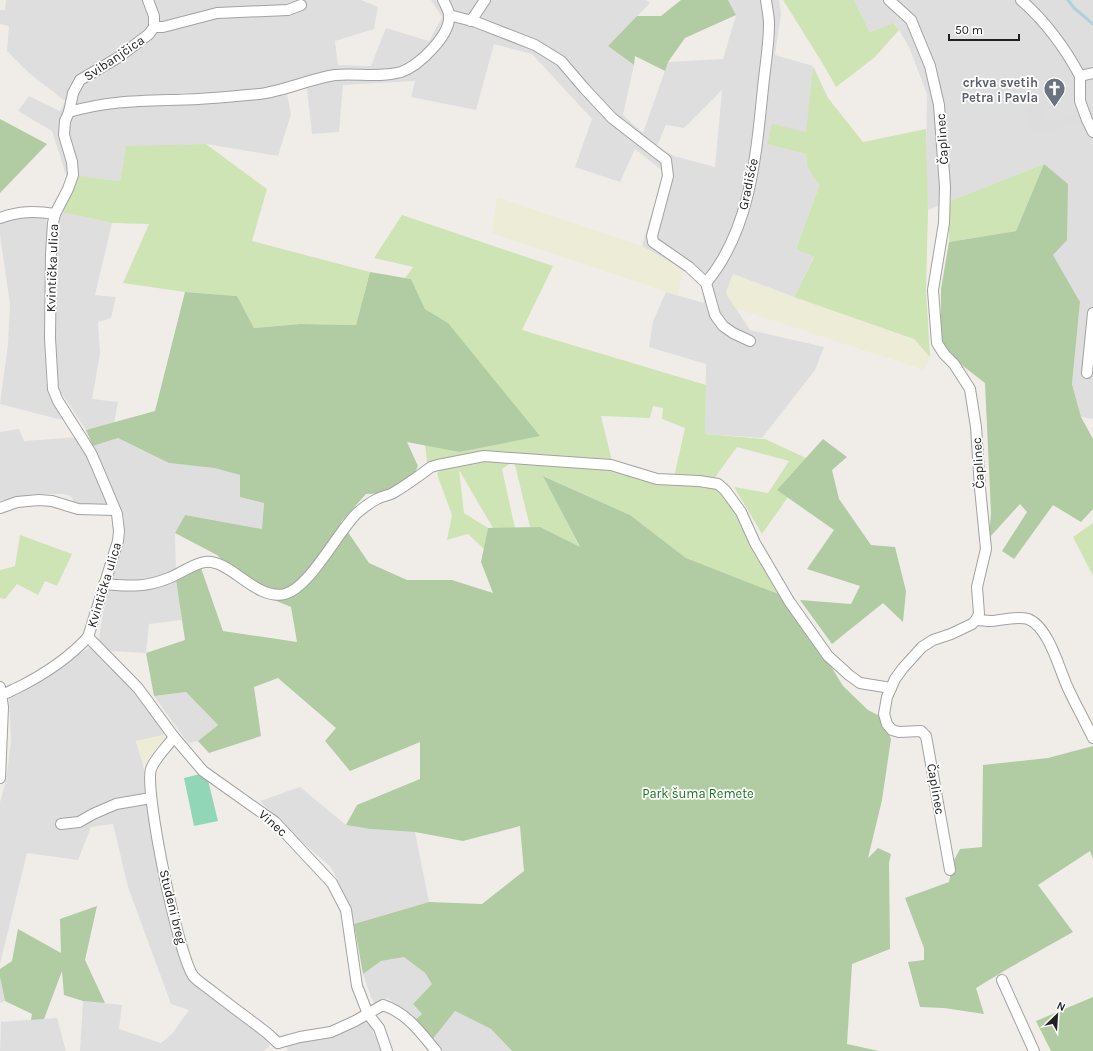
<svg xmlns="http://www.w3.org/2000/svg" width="1093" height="1051" viewBox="0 0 1093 1051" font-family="Karla,sans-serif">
<rect width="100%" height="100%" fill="#f0ede9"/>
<g fill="#dfdede" fill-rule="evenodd">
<path d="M6,0h355l17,7 -4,22 -39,12 3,24 33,1 15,-38 43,13 13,-24 -11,-17h215l4,3 -42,43 26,19 -11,50 20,18 25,-71 55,-3 13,-44 -8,-15h51l2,14 -6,41 38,11 -7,88 1,12 12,20 -23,63 18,7 -20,41 -61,-23 -7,19 24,37 74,17 -9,23 -53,68 -57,-4 1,-70 -57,-17 4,-26 13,-29 38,11 -3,-19 -18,-15 -41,-23 22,-74 -29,-23 -15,33 -45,-15 17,-48 -60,-65 -38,-10 -18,66 -65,-13 4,-16 -72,4 -4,47 -27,2 -5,-46 -20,6 4,20 -13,42 -72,-12 -80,3 -6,34 -54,-6 -14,-44 -34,-20 11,-15 31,15 5,-10 -36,-28 -22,-22 2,-25 -9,-2v-14h5zM722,90l-7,77 -41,-11 -17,-10 9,-21 18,3z"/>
<path d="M854,0h239v419l-12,-2 -9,-33 8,-82 -27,-47 -9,-91 -116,46 -2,-50 1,-66 -18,-47 -14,-24 -25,9z"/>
<path d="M61,212l51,11 -17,72 21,2 -5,21 -13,4 2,32 -8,45 26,3 -4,21 -28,7 -27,-41 -3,-23 -1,-128z"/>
<path d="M22,217h23l3,10 -3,79 1,77 16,37 -62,-16 8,-60 2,-40 -10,-69v-12z"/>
<path d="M19,429l5,12 54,-4 17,31 14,37h-34l-4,-9 -8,-2h-27l-36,7v-69z"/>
<path d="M118,438l51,25 46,4 25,8 24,28 -2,26 -77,-14 -10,18 1,39 -18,8 -48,3 3,-18 12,-31 -1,-17 -31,-71z"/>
<path d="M176,580l6,40 -33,4 -3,29 -36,-2 -11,-11 3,-22 7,-29 15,2 25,-2z"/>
<path d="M90,647l10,5 37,39 30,43 -31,8 7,22 20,134 12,46 9,23 9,17 66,47 11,15 -6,5h-184l3,-50 39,4 -3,24 42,14 11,-9 17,-24 -18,-6 -43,-117 -15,-63 -22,3 -13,33 -51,-7 -27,111v-162l6,-21 5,-41 -2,-43 33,-19z"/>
<path d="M186,692l32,33 -20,16 -10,2 -34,-47z"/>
<path d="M300,787l46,38 24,4 45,3 14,70 -75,22 -5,-21 -18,-36 -37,-32 -34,-34z"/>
<path d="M404,957l21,16 7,11 -19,20 9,10 -7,6 -13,-12 -15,-10 -12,6 -4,-7 -8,-23 18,-13z"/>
<path d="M0,977l5,24 -5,2z"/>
<path d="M455,1011l36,18 21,22h-69l-11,-11z"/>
<path d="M57,1018l9,33h-66l1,-29z"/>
<path d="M367,1019l15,32h-94l-2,-5z"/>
</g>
<g fill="#ececd7">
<path d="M497,197l145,49 41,23 -5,27 -186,-63z"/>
<path d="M733,274l61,23 120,42 16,18 -6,13 -189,-62 -9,-15z"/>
<path d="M167,734l-3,9 -13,17 -8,4 -7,-23z"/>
</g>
<g fill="#cfe4b5">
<path d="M783,0h71l16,32 24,-9 5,7 -24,27 -39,30 -13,-23z"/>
<path d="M813,66l15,32 35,44 63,-13 2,81 -2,80 4,67 -16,-18 -120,-42 20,-40 -18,-8 23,-63 -12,-20 -1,-12 -39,-10 5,-20 34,8z"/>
<path d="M206,144l61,45 -15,52 118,31 -14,53 -56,-1 -46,4 -17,-32 -52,-4 -62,-9 26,-59 -37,-1 -51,-11 18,-36 41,5 6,-35z"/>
<path d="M1044,164l-28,67 -67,11v-23l1,-18z"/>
<path d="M402,215l151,51 -31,64 184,55 -1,49 60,5 41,19 -28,31 10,8 -26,37 -28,-47 34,6 21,-32 -52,-14 -23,32 -40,-2 11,-49 -23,-9 1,-11 -10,-2 -3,12 -49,-2 11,45 -10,8 26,7 87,10 17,11 24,59 25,39 -95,-37 -56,-43 -86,-39 36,72 -40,-21h-10l-16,-66 -12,8 13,59h-22l-34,-58 5,43 24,15 -4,21 -16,-15 -21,6 5,-25 -15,-41 7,-10 -17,-2 -2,-17 34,7 -11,-129 -23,-14 -14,-30 -6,-1 8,-11 -39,-9z"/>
<path d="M1093,523v53l-20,-39z"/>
<path d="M20,535l52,19 -15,32 -12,-5 -7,14 -21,-11 -12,15 -5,-1v-28l15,-4z"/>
</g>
<g fill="#b1cba3">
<path d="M681,0h47l8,15 -51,23 -17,24 -3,9 -30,-15 -1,9 -26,-19 29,-30h24z"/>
<path d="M0,119l47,25 -47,49z"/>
<path d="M1044,164l24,20 -1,56 -14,15 27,47 -8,82 9,33 12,22v70l-12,13 -28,-17 -39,54 -12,-8 25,-39 -7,-8 -31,34 2,-26 -6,-129 -44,-34v-60l8,-47 67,-11z"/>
<path d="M370,272l41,7 14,30 23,14 92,113 -81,16 -52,-10 11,24 -4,8 -26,19 -22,1 -25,28 28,41 38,17h45l41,13 -12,-31 7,-34 52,-1 40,20 -37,-71 87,39 56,43 95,37 48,68 14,23 25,24 14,7 9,22 -9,61 -14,58 10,-10 13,6 -2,9 1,86 -38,15 -5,80 32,7h-367l-21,-22 -36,-18 -23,29 -17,-20 7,-6 -9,-10 19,-20 -7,-11 -21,-16 -23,4 -18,13 -9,-50 75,-22 53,2 42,-33 -4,-45 -57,15 -48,-9 -45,-3 -24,-4 11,-20 63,-26v-37l-70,29 -25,-30 11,-13 -58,-50 -24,9 7,49 -52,17 -11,-12 20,-16 -32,-33 -32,4 -8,-43 39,-13 -9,-60 25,-12 22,63 74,11 -6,-35 -38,-16 -36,-36 -42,-22 10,-18 77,14 2,-26 -24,-6v-22l-25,-7 -46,-5 -51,-25 -25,8 -7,-16 69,-19 30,-119 52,4 17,32 46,-4 56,1z"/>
<path d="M823,439l24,18 -15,13 7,29 32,46 24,2 11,44 -3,31 -20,-19 -51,41 -32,-44 51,4 9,-18 -53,-17 27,-39 -57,-40z"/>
<path d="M1093,746v113l-3,-8 -52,34 35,47 -64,36 -33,20 8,26 -40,-6 -24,-1 -12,-45 16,-2v-12l-19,-50 44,-16 4,-20 7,-13 22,-2 1,-82 65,-7z"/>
<path d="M97,906l-12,54 20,43 -22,-2 -19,-6 -2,-24 -18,48 -13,1 1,-6 -27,-13 -5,-24v-8l12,-8 6,-32 43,24 -1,-34z"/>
<path d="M1093,997v54h-42l-15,-30z"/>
</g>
<path fill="#91d6b7" d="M204,773l3,3 11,45 -24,5 -10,-48z"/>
<path fill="#ddd" d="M1046,102l-2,16 16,2 18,-5 3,8 -46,11 -11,-21 3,-7z"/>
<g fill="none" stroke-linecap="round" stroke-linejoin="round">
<path stroke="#afd1d8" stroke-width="3" d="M1068,0l6,8 19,16"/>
<defs>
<g id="minor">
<path d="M889,0l22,20 19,46 9,39 6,82 -1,36 -11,67 4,53 7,11 10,10 16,25 6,38 4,61 6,61 -9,38 2,27 -3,6 -4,4 -21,10 -18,6 -11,7 -19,21 -8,11 -8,18 -3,17 3,10 5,6 7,2 22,-1 5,5 24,134"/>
<path d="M1021,0c24,21 44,48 59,76l13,-3"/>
<path d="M449,15l27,7 59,23 26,16 23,27 28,30 54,42 2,16 -16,60 1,6 36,25 17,16 9,32 8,11 10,7 17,8"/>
<path d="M471,21l14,-21"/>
<path d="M154,27h9l54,-14 71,-3 13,-5"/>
<path d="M1080,76v25l7,19 6,12"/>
<path d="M69,112c35,-10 63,-11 99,-12 30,0 61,-3 91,-6 25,-3 50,-15 76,-19 22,-2 44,3 66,-3 18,-6 51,-38 48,-58 -1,-5 -4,-10 -6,-14"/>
<path d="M0,218c19,-7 35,-7 55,-4"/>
<path d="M706,283c45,-54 50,-128 57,-195 2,-21 6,-43 6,-64 0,-8 -2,-16 -3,-24"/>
<path d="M1087,373l6,-60"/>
<path d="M0,508l17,-6 22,-2 13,1 26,8 37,1"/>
<path d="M104,584c26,2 40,4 65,-6 10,-4 26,-15 36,-16 26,-3 50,39 80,32 25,-7 52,-61 72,-81 6,-5 12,-10 20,-14 5,-3 11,-3 16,-6 14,-8 26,-17 38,-26l7,-2 46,-9 55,4 72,5 46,14 42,2 19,3 7,6 16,22 14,31 34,58 39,55 21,19 11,8 31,5"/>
<path d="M976,620c5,0 10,1 15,1 12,-1 26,-5 37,-2 20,7 31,49 39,67 8,18 18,35 26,52"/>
<path d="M88,637l50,51 36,49 29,34 72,51 57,61 14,27 11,76 11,28 11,14 8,23"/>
<path d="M0,687l3,20 -3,71"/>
<path d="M0,695c6,-1 12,-5 17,-7 26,-13 51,-29 71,-51l30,-96 1,-10 -2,-17 -19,-45 -7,-16 -33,-52 -5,-12 -3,-51 1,-84 2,-31 2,-9 13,-25 5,-14 -1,-13 -8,-27 1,-14 4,-9 4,-19 7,-13 39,-23 30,-23 5,-7v-11l-6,-16"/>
<path d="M174,737c-7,10 -19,21 -23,32 -7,22 28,191 43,208 6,6 13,10 19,15 18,14 36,27 54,41l11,10"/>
<path d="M61,824l18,-2 14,-8 23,-10 35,-6"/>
<path d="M1002,980l32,71"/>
<path d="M278,1043l22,-6 31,-5 24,-11 28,-16c24,8 37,27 53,46"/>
</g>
</defs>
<use href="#minor" stroke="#a2a2a2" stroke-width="12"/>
<use href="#minor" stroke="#fff" stroke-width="10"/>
</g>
<defs>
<symbol id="church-pin" viewBox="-11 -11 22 30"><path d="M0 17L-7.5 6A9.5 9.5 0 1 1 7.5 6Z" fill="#6b7280" stroke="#fff"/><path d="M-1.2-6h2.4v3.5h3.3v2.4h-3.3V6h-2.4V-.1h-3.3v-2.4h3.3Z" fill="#fff"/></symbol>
</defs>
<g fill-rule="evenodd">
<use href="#church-pin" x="1042" y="76" width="25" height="34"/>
</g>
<g text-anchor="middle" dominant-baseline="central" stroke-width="3.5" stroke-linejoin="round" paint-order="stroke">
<g font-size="13" fill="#212121" stroke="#fff">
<text transform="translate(114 58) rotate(-34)">Svibanjčica</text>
<text transform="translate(942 139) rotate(-94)">Čaplinec</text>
<text transform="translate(748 184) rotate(-78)">Gradišće</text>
<text transform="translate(52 268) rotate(-88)">Kvintička ulica</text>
<text transform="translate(978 463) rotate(-94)">Čaplinec</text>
<text transform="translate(104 585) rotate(-73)">Kvintička ulica</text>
<text transform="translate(936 789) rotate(80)">Čaplinec</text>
<text transform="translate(273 823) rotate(41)">Vinec</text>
<text transform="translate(173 907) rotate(76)">Studeni breg</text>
</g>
<g font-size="13" font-weight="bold" fill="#5b616d" stroke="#fff" text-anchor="end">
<text x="1038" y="82">crkva svetih<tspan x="1038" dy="15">Petra i Pavla</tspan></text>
</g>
<g font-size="13" fill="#19751c" stroke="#fff">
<text x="698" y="793">Park šuma Remete</text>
</g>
</g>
<g transform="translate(1057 1015) rotate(25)" stroke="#ffffff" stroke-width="3" paint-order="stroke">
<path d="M0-3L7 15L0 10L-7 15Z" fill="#212121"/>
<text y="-6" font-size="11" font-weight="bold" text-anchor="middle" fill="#212121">N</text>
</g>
<path d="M949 34v6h70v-6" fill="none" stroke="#212121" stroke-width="2"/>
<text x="955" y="34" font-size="12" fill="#212121" stroke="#ffffff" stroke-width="3" paint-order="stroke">50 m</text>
</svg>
